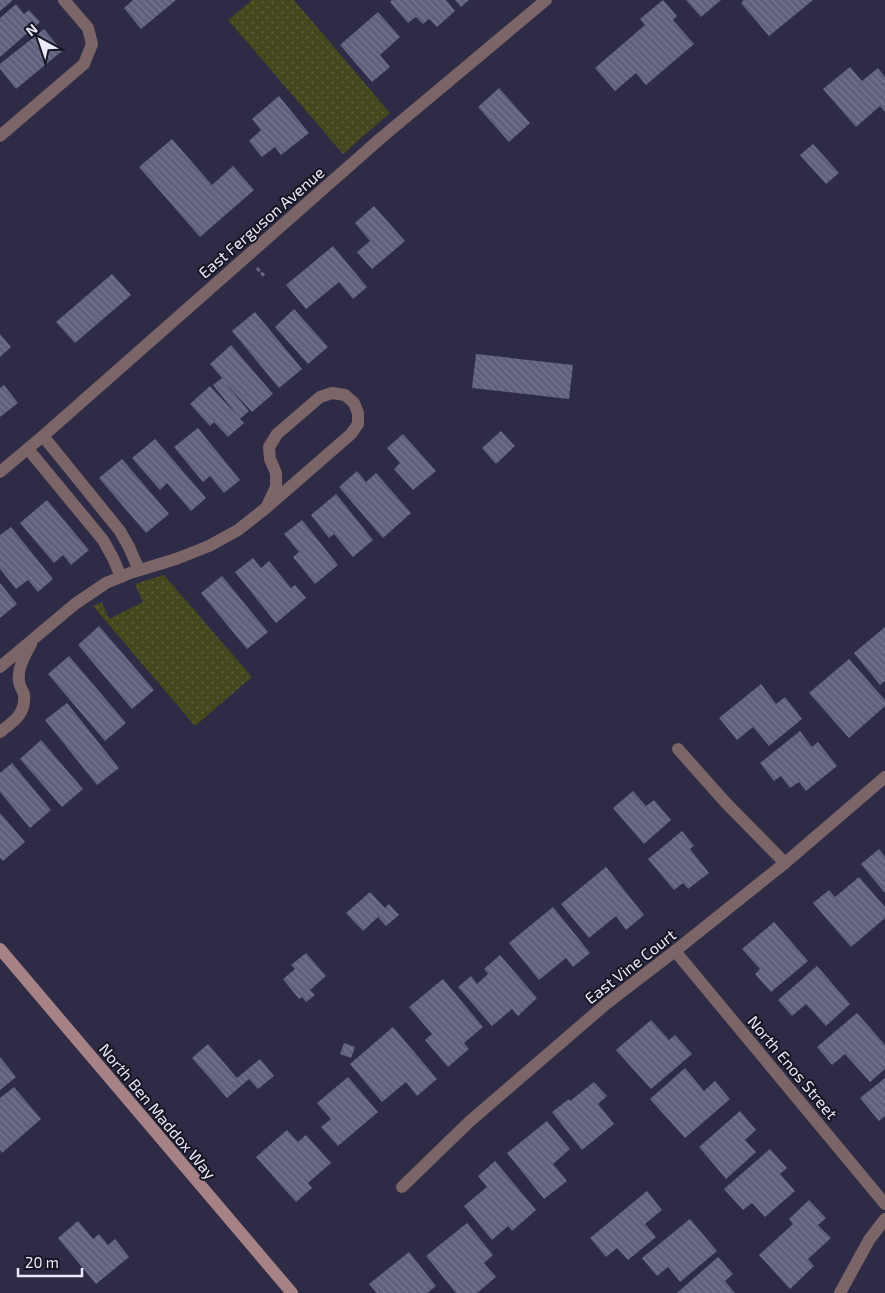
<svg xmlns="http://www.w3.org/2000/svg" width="885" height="1293" viewBox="0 0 885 1293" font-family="'Exo 2',sans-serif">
<defs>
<pattern id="grass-dots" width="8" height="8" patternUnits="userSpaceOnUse" patternTransform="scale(1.25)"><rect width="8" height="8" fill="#45471d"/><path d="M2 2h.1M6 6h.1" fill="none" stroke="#60623f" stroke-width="1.8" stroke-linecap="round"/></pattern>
<pattern id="building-back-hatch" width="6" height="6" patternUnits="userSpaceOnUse" patternTransform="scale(1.25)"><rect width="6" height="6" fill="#605f7d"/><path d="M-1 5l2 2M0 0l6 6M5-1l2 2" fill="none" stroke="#777690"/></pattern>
</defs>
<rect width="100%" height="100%" fill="#2e2b47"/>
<g fill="url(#grass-dots)">
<path d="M252,0h42l96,113 -47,41 -115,-134z"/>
<path d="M164,575l88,102 -57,49 -102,-120 9,-4 7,17 34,-17 -8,-18z"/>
</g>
<g fill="url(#building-back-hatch)">
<path d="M0,0h13l-13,11z"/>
<path d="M133,0h43l-35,29 -17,-21z"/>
<path d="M392,0h54l9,11 -18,16 -8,-8 -6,5 -7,-7 -8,6 -18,-21z"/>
<path d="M455,0h14l-8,7z"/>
<path d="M663,0l14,16 -4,4 21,24 -48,41 -10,-12 -21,18 -20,-23 50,-43 -5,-6z"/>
<path d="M686,0h35l-20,17z"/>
<path d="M744,0h69l-44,36 -28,-33z"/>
<path d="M16,4l8,10 5,-4 11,12 -40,35v-39z"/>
<path d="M378,12l22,25 -20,18 10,12 -18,15 -32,-37z"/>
<path d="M44,29l18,22 -46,38 -16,-20v-5z"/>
<path d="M850,67l12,14 16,-13 7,9v35l-5,-6 -24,21 -33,-38z"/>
<path d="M499,88l31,35 -21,19 -31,-35z"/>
<path d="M279,96l30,37 -28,22 -6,-8 -13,10 -13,-16 12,-11 -9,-11z"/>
<path d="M172,139l40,46 21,-19 21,24 -54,47 -61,-70z"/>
<path d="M813,144l26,29 -13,11 -26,-29z"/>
<path d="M374,206l31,35 -33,28 -15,-17 13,-11 -15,-18z"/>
<path d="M333,246l34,41 -14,12 -14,-17 -33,27 -20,-24z"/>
<path d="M112,274l19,21 -56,48 -19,-21z"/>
<path d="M294,309l34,38 -20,17 -33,-37z"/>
<path d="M255,312l47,57 -23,19 -47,-57z"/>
<path d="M0,334l11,13 -11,10z"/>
<path d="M231,345l42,49 -21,18 -28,-31 25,30 -9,8 4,4 -16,14 -14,-15 -4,4 -20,-22 20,-18 27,29 -24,-30 9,-7 -12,-14z"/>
<path d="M476,354l97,11 -4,34 -97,-11z"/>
<path d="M4,385l14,18 -18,14v-29z"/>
<path d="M198,428l42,52 -16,13 -14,-17 -7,6 -29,-35z"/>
<path d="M501,431l14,15 -19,18 -14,-16z"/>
<path d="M403,434l33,37 -23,19 -19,-21 6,-6 -13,-15z"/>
<path d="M155,439l51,59 -15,13 -24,-28 -7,7 -28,-32z"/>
<path d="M122,459l47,55 -23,19 -47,-55z"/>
<path d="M357,471l9,11 10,-9 35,40 -28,25 -44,-51z"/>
<path d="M336,494l37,46 -20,17 -19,-23 -5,4 -18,-23z"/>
<path d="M47,500l42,50 -18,15 -8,-10 -9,8 -34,-40z"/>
<path d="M302,520l36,45 -23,19 -22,-27 6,-5 -15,-18z"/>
<path d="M11,527l42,52 -15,13 -10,-12 -12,9 -16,-20v-34z"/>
<path d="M253,558l8,10 8,-7 22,27 4,-3 11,13 -30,25 -41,-51z"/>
<path d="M222,576l46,56 -21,17 -46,-56z"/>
<path d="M0,583l17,21 -17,14z"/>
<path d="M99,626l55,64 -22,19 -54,-64z"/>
<path d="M885,627v54l-5,4 -26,-32z"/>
<path d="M69,656l57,67 -21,18 -57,-67z"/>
<path d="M849,659l36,41v6l-36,32 -40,-45z"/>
<path d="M761,684l15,20 9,-7 17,22 -33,27 -16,-19 -16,13 -18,-22z"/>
<path d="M67,703l52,65 -22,17 -52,-65z"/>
<path d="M800,731l12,16 6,-5 19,24 -31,25 -7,-9 -9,6 -9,-12 -7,5 -14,-18z"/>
<path d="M41,740l42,49 -21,18 -42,-48z"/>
<path d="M12,763l39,47 -21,18 -30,-36v-19z"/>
<path d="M633,791l13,15 8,-6 17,20 -27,24 -31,-36z"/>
<path d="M0,813l25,29 -22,19 -3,-3z"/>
<path d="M682,831l12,15 -4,3 19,24 -21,16 -5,-6 -9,7 -26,-31z"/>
<path d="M879,849l6,8v36l-24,-29z"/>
<path d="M606,867l38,48 -18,15 -10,-14 -27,22 -28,-34z"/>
<path d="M859,877l26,30v11l-34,29 -38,-44 16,-13 6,7z"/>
<path d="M370,892l15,16 4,-4 10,11 -13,11 -8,-9 -15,14 -17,-18z"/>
<path d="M553,907l37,46 -17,14 -7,-9 -27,22 -30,-37z"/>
<path d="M774,922l34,39 -37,31 -16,-18 5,-5 -18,-20z"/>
<path d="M306,953l20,23 -16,14 5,5 -9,7 -4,-5 -3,2 -16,-20 12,-10 -4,-4z"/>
<path d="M500,955l37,43 -19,18 -6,-7 -20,17 -34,-39 13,-11 6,8 11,-10 -4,-5z"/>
<path d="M817,966l33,38 -24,22 -20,-22 -14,12 -14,-16z"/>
<path d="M443,979l40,48 -19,16 5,6 -21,18 -23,-27 7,-6 -23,-27z"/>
<path d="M857,1013l28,32v24l-15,13 -25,-28 -13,11 -15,-18z"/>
<path d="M651,1020l18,20 6,-5 17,19 -41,35 -35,-39z"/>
<path d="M393,1027l44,52 -20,17 -11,-14 -24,20 -32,-38z"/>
<path d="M344,1043l11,4 -4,11 -11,-4z"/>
<path d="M208,1044l29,34 23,-19 14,17 -16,13 -9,-10 -22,19 -35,-40z"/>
<path d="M0,1057l16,20 -16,13z"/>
<path d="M685,1068l19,23 11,-10 15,18 -45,39 -35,-39z"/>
<path d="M348,1077l30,35 -40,34 -17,-19 10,-8 -14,-16z"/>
<path d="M885,1078v38l-6,5 -19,-23z"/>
<path d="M594,1082l13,14 -9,8 16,20 -32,26 -30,-38 17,-13 1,2z"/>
<path d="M14,1087l27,32 -39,34 -2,-3v-52z"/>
<path d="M740,1111l16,19 -11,10 11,12 -30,27 -27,-32z"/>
<path d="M547,1121l23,28 -17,15 14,17 -23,18 -37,-46z"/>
<path d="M287,1130l11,12 8,-7 25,28 -23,20 4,5 -16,14 -40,-45z"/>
<path d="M770,1149l17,19 -7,6 15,17 -30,26 -13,-14 -9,7 -19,-21z"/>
<path d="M495,1161l41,49 -24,21 -4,-5 -16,14 -28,-34 23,-19 -9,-11z"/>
<path d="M647,1191l15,19 -17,14 11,13 -28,23 -11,-12 -11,9 -16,-19z"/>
<path d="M809,1200l17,18 -8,7 13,13 -23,21 6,7 -24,23 -31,-34 34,-31 -4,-5z"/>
<path d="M690,1219l27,32 -37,31 -12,-15 -11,9 -15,-18z"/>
<path d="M78,1221l15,18 6,-5 9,11 7,-6 14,18 -33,27 -38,-46z"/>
<path d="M467,1223l26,32 -9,8 12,14 -19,16h-21l-30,-37z"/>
<path d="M409,1252l27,34 -9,7h-50l-8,-9z"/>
<path d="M718,1257l15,17 -8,7 10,12h-58z"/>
</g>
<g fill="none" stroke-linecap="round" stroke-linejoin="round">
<path stroke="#6c6a83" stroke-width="3" stroke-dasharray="4 2.5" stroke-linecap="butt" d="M257,268l8,9"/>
<g stroke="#7c6566" stroke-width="12">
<path d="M0,136l84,-72 8,-20 -4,-16 -24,-28"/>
<path d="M43,436l77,95 9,16 10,23"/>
<path d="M28,449l75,91 10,18 8,19"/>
<path d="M0,472l43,-36 338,-298 165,-138"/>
<path d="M0,667l75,-63 31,-21 24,-10 46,-14 33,-13 29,-16 28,-22 85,-74 7,-10v-11l-4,-10 -9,-8 -13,-2 -12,4 -43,37 -8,13 1,12 6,14v14l-10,21"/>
<path d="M0,732c13,-10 26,-18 24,-37 -1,-5 -5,-9 -5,-14 -2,-13 6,-26 12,-37"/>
<path d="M678,749l48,54 59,60"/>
<path d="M675,951l210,253"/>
<path d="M402,1187l67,-65 137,-118 69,-53 110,-88 100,-86"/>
<path d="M840,1293l29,-53 16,-21"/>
</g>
<path stroke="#a78284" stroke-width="12" d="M0,949l292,344"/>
</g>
<g text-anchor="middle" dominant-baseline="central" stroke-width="4" stroke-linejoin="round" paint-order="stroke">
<g font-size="16" fill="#e9e9fb" stroke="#161622">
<text transform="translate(261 222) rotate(-41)">East Ferguson Avenue</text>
<text transform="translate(630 966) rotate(-38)">East Vine Court</text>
<text transform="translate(793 1067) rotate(50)">North Enos Street</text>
<text transform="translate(158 1111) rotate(50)">North Ben Maddox Way</text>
</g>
</g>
<g transform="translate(40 40) rotate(320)" stroke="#161622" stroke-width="4" paint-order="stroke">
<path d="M0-4L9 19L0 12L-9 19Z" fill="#e9e9fb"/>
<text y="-8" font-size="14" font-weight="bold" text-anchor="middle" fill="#e9e9fb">N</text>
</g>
<path d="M18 1268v8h64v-8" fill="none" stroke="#e9e9fb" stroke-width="2.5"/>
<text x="25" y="1268" font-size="15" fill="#e9e9fb" stroke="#161622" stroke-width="4" paint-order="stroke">20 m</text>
</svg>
